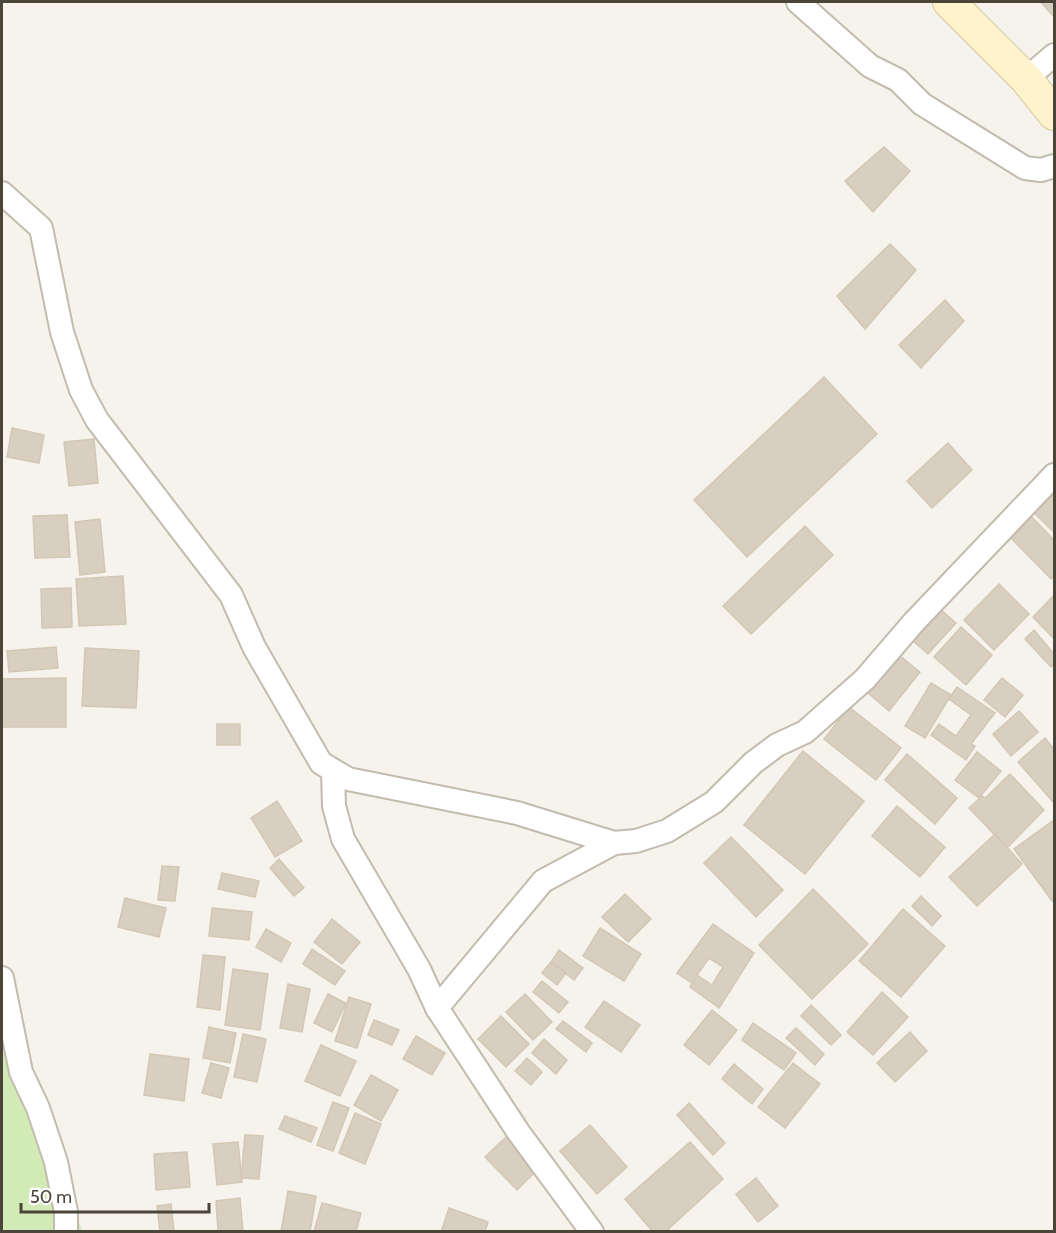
<svg xmlns="http://www.w3.org/2000/svg" width="1056" height="1233" viewBox="0 0 1056 1233" font-family="Cabin,sans-serif">
<rect width="100%" height="100%" fill="#f6f3ec"/>
<path fill="#d2eab5" d="M2,976l80,255h-80z"/>
<g fill="#d8cfc1" stroke="#d3c7b4" stroke-width="1.5" fill-rule="evenodd">
<path d="M1041,2h13v11l-2,2z"/>
<path d="M884,147l26,24 -37,41 -28,-31z"/>
<path d="M890,244l26,26 -51,59 -28,-33z"/>
<path d="M945,300l19,21 -43,47 -22,-23z"/>
<path d="M824,377l53,57 -130,123 -53,-57z"/>
<path d="M12,428l32,7 -5,28 -32,-6z"/>
<path d="M94,439l4,44 -29,3 -5,-44z"/>
<path d="M948,443l24,27 -40,38 -25,-27z"/>
<path d="M1054,491v41l-20,-19z"/>
<path d="M1029,514l25,26v36l-3,3 -43,-44z"/>
<path d="M67,515l3,42 -35,1 -2,-42z"/>
<path d="M100,519l5,53 -25,3 -5,-53z"/>
<path d="M805,526l28,29 -82,79 -28,-28z"/>
<path d="M123,576l3,48 -47,2 -3,-47z"/>
<path d="M999,584l30,30 -35,36 -30,-30z"/>
<path d="M71,588l1,39 -30,1 -1,-39z"/>
<path d="M1054,595v44l-21,-22z"/>
<path d="M941,610l15,13 -28,31 -15,-13z"/>
<path d="M961,627l31,28 -26,30 -32,-28z"/>
<path d="M1034,630l20,24v10l-3,3 -26,-28z"/>
<path d="M56,647l2,21 -49,4 -2,-21z"/>
<path d="M85,648l54,3 -3,57 -54,-2z"/>
<path d="M899,655l21,17 -31,39 -21,-18z"/>
<path d="M66,678v49h-64v-48z"/>
<path d="M1002,678l21,17 -18,22 -21,-17z"/>
<path d="M931,683l20,12 -26,43 -20,-12z"/>
<path d="M957,687l38,26 -24,31 4,2 -9,14 -35,-25 8,-11 17,12 15,-21 -22,-16z"/>
<path d="M849,707l52,41 -25,32 -52,-41z"/>
<path d="M1019,711l19,21 -27,24 -18,-22z"/>
<rect x="217" y="724" width="23" height="21"/>
<path d="M1045,738l9,11v54l-36,-41z"/>
<path d="M803,751l61,50 -59,73 -61,-49z"/>
<path d="M977,752l24,19 -22,27 -24,-18z"/>
<path d="M907,754l50,44 -22,26 -50,-44z"/>
<path d="M1010,774l34,36 -37,38 -38,-40 13,-12 3,2z"/>
<path d="M277,801l25,40 -27,16 -24,-39z"/>
<path d="M897,806l48,41 -25,30 -48,-41z"/>
<path d="M1054,820v80l-2,1 -38,-52z"/>
<path d="M995,834l27,30 -45,42 -28,-29z"/>
<path d="M731,837l52,53 -27,27 -52,-54z"/>
<path d="M279,859l25,29 -10,8 -24,-28z"/>
<path d="M162,866l17,1 -4,34 -17,-1z"/>
<path d="M222,873l37,8 -4,16 -37,-8z"/>
<path d="M813,889l55,55 -56,55 -53,-54z"/>
<path d="M625,894l26,25 -23,23 -26,-25z"/>
<path d="M921,896l20,20 -9,10 -20,-20z"/>
<path d="M125,898l41,10 -7,29 -41,-10z"/>
<path d="M212,908l40,4 -3,28 -40,-4z"/>
<path d="M903,909l42,37 -44,51 -42,-36z"/>
<path d="M332,919l28,23 -18,22 -28,-22z"/>
<path d="M713,924l41,29 -35,55 -29,-21 2,-4 -15,-10zM709,958l14,9 -11,18 -15,-10z"/>
<path d="M600,928l41,26 -17,27 -41,-25z"/>
<path d="M266,929l25,14 -10,19 -25,-15z"/>
<path d="M312,949l33,22 -10,14 -32,-21z"/>
<path d="M559,950l24,18 -9,12 -23,-18z"/>
<path d="M203,955l22,2 -5,53 -23,-3z"/>
<path d="M551,962l15,11 -9,12 -15,-12z"/>
<path d="M233,969l35,5 -8,56 -35,-5z"/>
<path d="M542,981l26,21 -9,11 -26,-21z"/>
<path d="M288,984l22,5 -8,43 -22,-4z"/>
<path d="M882,992l26,25 -35,38 -26,-23z"/>
<path d="M328,994l18,9 -14,29 -18,-9z"/>
<path d="M525,994l27,28 -19,18 -27,-28z"/>
<path d="M349,997l22,7 -14,44 -22,-7z"/>
<path d="M604,1001l36,24 -19,27 -36,-25z"/>
<path d="M811,1005l30,30 -10,10 -30,-29z"/>
<path d="M712,1010l25,20 -28,35 -25,-20z"/>
<path d="M501,1016l28,28 -23,23 -28,-28z"/>
<path d="M374,1020l25,10 -7,15 -24,-10z"/>
<path d="M563,1021l29,22 -6,9 -30,-23z"/>
<path d="M753,1023l43,30 -12,17 -42,-30z"/>
<path d="M209,1027l27,6 -6,30 -27,-5z"/>
<path d="M796,1028l28,26 -9,11 -29,-27z"/>
<path d="M910,1032l17,19 -32,31 -18,-19z"/>
<path d="M243,1034l23,5 -9,43 -23,-5z"/>
<path d="M416,1036l29,17 -13,22 -29,-16z"/>
<path d="M544,1039l23,21 -11,14 -24,-21z"/>
<path d="M321,1045l35,16 -16,35 -35,-15z"/>
<path d="M150,1054l39,5 -5,42 -40,-6z"/>
<path d="M527,1058l15,14 -11,13 -16,-14z"/>
<path d="M211,1063l18,5 -8,30 -19,-5z"/>
<path d="M793,1063l27,21 -35,44 -27,-21z"/>
<path d="M734,1064l29,25 -11,15 -30,-25z"/>
<path d="M371,1075l27,15 -17,31 -27,-16z"/>
<path d="M333,1102l16,6 -16,43 -16,-6z"/>
<path d="M689,1103l36,40 -12,12 -36,-40z"/>
<path d="M355,1113l26,11 -16,40 -26,-11z"/>
<path d="M285,1116l32,12 -6,14 -32,-13z"/>
<path d="M590,1125l37,42 -30,27 -37,-43z"/>
<path d="M245,1135l18,1 -4,43 -18,-1z"/>
<path d="M508,1135l31,33 -22,22 -32,-33z"/>
<path d="M238,1142l4,40 -25,3 -4,-41z"/>
<path d="M690,1142l33,37 -58,53h-12l-28,-33z"/>
<path d="M187,1152l3,35 -34,3 -2,-36z"/>
<path d="M756,1178l22,28 -20,16 -22,-28z"/>
<path d="M288,1191l28,5 -6,36h-29z"/>
<path d="M240,1198l3,34h-25l-2,-31z"/>
<path d="M322,1203l39,10 -5,19h-42z"/>
<path d="M171,1204l3,28h-14l-3,-26z"/>
<path d="M449,1208l39,14 -3,10h-44z"/>
</g>
<g fill="none" stroke-linecap="round" stroke-linejoin="round">
<defs>
<g id="street">
<path d="M798,2l72,64 28,14 24,24 103,64 16,2 13,-4"/>
<path d="M1026,79l28,-24"/>
<path d="M2,193l39,35 21,104 19,58 16,30 134,175 23,52 67,116 27,16 169,34 97,30 22,-2 31,-10 47,-29 39,-39 24,-18 28,-13 60,-53 49,-57 140,-147"/>
<path d="M333,771l1,35 9,33 76,130 18,39 82,125 73,99"/>
<path d="M2,978l19,94 17,36 18,54 10,50v20"/>
<path d="M437,1008l106,-127 71,-38"/>
</g>
<path id="secondary" d="M949,2l77,77 28,35"/>
</defs>
<use href="#street" stroke="#c2bbae" stroke-width="26"/>
<use href="#secondary" stroke="#d6c79b" stroke-width="34"/>
<use href="#street" stroke="#fff" stroke-width="22"/>
<use href="#secondary" stroke="#fff3cd" stroke-width="32"/>
</g>
<rect width="1056" height="1233" fill="none" stroke="#4b4439" stroke-width="6"/>
<path d="M21 1203v9h188v-9" fill="none" stroke="#4b4439" stroke-width="3"/>
<text x="30" y="1203" font-size="18" fill="#4b4439" stroke="#ffffff" stroke-width="4.5" paint-order="stroke">50 m</text>
</svg>
